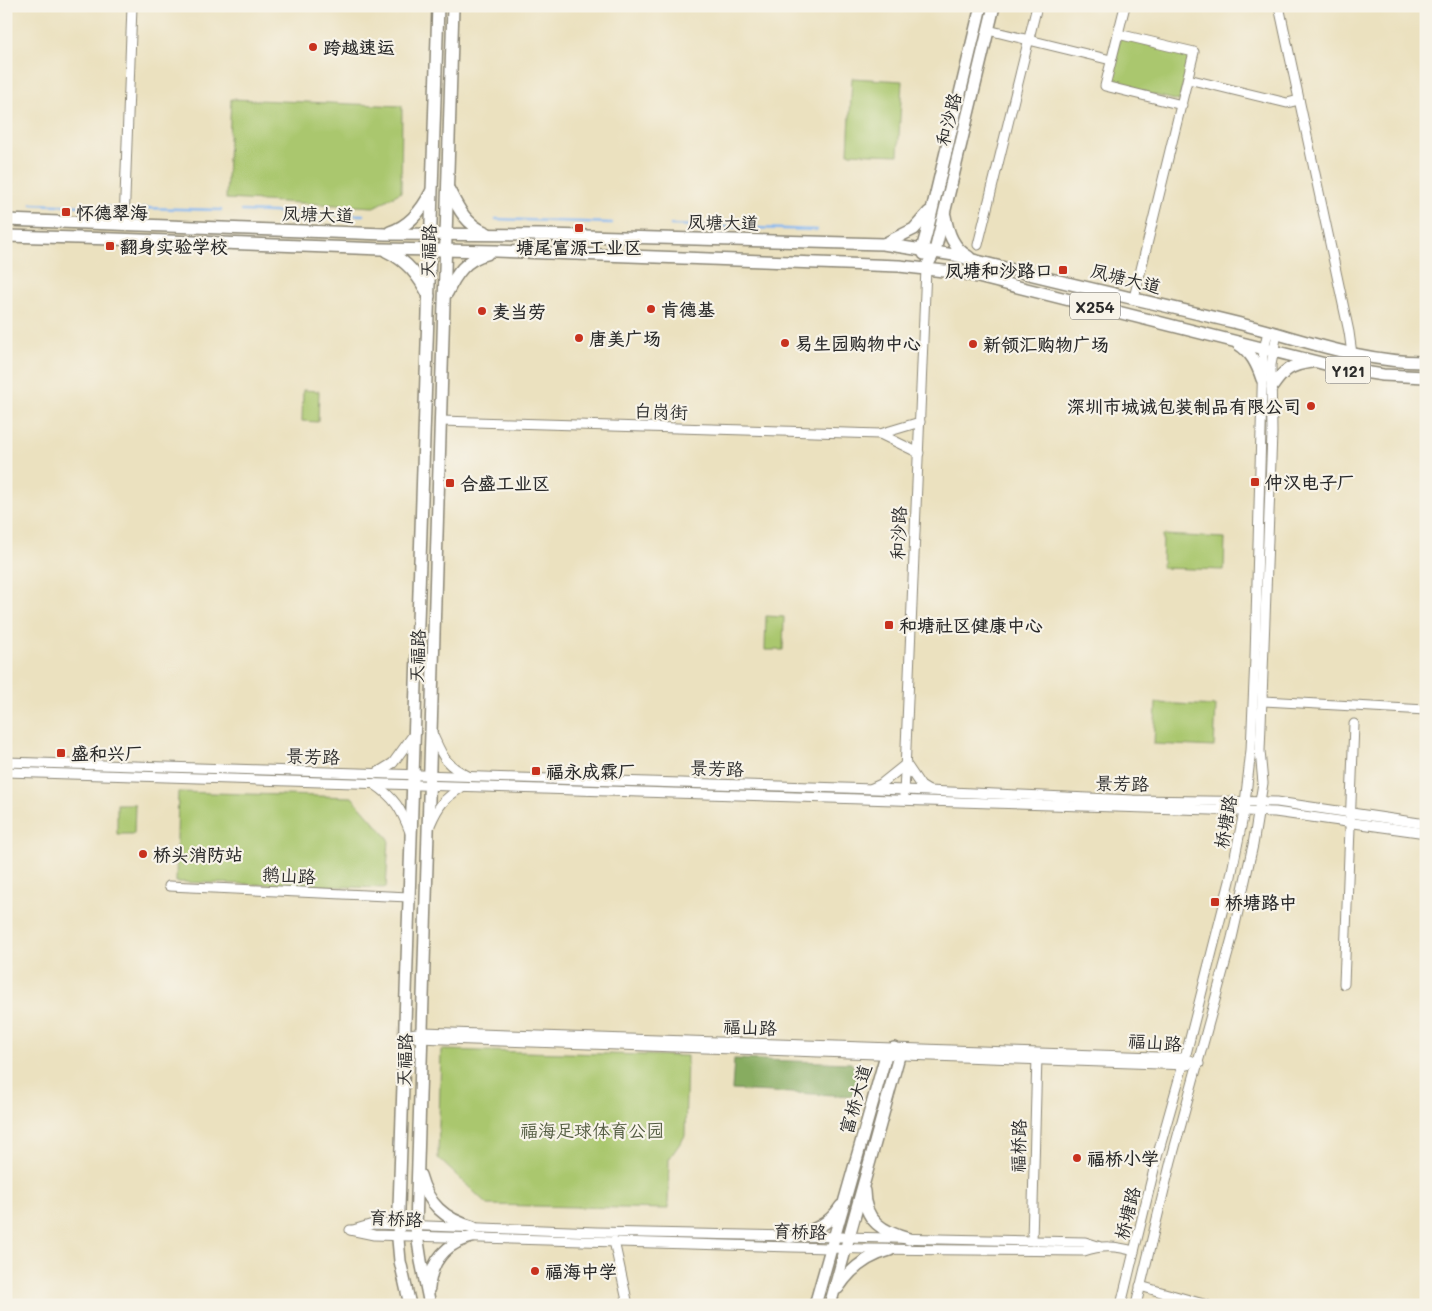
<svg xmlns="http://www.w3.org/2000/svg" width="1432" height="1311" viewBox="0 0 1432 1311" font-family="Mali,'LXGW WenKai TC',sans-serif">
<rect width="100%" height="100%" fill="#f7f3e8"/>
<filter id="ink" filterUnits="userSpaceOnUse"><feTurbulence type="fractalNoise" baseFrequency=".02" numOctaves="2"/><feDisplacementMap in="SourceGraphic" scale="10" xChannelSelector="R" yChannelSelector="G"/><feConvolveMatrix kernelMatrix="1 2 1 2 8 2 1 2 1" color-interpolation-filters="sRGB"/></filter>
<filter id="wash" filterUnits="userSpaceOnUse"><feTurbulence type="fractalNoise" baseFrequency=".0096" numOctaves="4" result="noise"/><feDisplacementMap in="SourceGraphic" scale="20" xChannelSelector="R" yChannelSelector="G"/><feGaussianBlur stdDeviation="1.12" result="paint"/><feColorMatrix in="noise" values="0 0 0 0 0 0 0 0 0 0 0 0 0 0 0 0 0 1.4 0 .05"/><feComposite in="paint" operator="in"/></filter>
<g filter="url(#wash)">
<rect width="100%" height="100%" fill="#ebe1bf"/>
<g fill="#aac76e" stroke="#6a794c">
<path d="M1120,38l70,17 -11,46 -70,-17z"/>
<path d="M852,78l50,3 -4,74 -50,-2z"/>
<path d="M231,99l171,7 -1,86 -27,15 -148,-8z"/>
<path d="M303,390l16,1 -1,31 -16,-1z"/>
<path d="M1163,535l62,3 -1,32 -62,-2z"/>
<path d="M766,616l18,1 -1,33h-18z"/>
<path d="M1156,703l60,3 -2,41 -60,-3z"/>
<path d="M178,792l174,5 37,42 -3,49 -210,-6z"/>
<path d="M117,804h18l-1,30h-17z"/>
<path d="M441,1050l246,6 -2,80 -16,23 -1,50 -180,-4 -50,-47z"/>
</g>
<path fill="#87ac61" stroke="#596c46" d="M734,1059l117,4 9,12 -6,21 -122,-6z"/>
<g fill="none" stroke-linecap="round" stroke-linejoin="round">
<g stroke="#85b8f2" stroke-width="2.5">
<path d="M32,204l77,3"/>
<path d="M143,208l78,2"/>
<path d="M242,211l121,4"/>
<path d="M496,219l116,4"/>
<path d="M671,225l146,5"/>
</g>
</g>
</g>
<g filter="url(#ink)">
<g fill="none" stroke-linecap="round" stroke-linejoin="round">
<defs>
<g id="minor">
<path d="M1125,6l-20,80 77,19"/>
<path d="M1279,6l70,326 3,22"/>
<path d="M988,30l123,30"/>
<path d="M1118,34l76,18 -60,246"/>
<path d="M1188,79l99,24 12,-3"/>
<path d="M124,225l8,-219"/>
<path d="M978,245l59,-239"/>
<path d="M441,421l439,13 40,-12"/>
<path d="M880,434l39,19"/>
<path d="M1263,701l163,9"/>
<path d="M432,733c11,24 12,31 36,43"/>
<path d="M6,762l899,28 228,10 144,2 149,22"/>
<path d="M6,772l1269,40 151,21"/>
<path d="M375,774l18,-11 21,-29"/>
<path d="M374,784c21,14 27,25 36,48"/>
<path d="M872,788l9,-4 25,-20 15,22 8,5"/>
<path d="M904,795l22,-527"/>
<path d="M430,825c9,-21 14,-26 32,-38"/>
<path d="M169,886l240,11"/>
<path d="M1344,984l10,-260"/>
<path d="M404,1035l19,-3 762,26 14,6"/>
<path d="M417,1038l771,27"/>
<path d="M350,1230l24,5 491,14 219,2c18,-6 32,-5 50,0"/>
<path d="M353,1230l20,-6 223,8 489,10 13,4"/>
<path d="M614,1241l14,64"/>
<path d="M1032,1241l5,-185"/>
<path d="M1140,1286l67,19"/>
<path d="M1121,1305l36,-148 28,-99 45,-177 14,-69 7,-62 4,-92 8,-303 5,-24"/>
<path d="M1136,1305l35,-144 61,-223 21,-93 10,-62 -3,-32 12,-318 -1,-68 6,-32"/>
<path d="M1425,1305l1,-3"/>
</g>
<g id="major">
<path d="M449,190c9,18 17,35 38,43"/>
<path d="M945,216c3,17 8,32 24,41"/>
<path d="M6,220l379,14 162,1 336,9 71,11c94,25 189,45 283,68 63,15 124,40 189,39"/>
<path d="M390,232c19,-6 32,-22 41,-40"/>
<path d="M6,236l108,3 268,10 114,2 403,15 63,7 383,96 38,6 43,2"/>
<path d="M884,244l30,-15 15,-17"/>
<path d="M386,251c21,10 32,24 43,45"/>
<path d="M924,254l-2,-5 4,-14 55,-229"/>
<path d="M926,268l9,-17 59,-245"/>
<path d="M447,293c9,-19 19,-34 40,-39"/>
<path d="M1238,344c13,8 19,20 24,35"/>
<path d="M1272,387c12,-17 18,-22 39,-25"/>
<path d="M420,1175c8,29 24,44 53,52"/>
<path d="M864,1191c0,30 19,41 45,48"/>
<path d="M790,1237c21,-5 39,-12 51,-31"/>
<path d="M429,1288c2,-28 18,-45 43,-51"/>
<path d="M838,1288c13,-20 29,-32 52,-38"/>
<path d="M410,1305l-10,-44 -2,-22 40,-1233"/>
<path d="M430,1305l-9,-44 -5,-33 37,-1222"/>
<path d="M815,1305l71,-250 8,-7 5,8 -69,249"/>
</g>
</defs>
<use href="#minor" stroke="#8b8675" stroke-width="11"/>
<use href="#major" stroke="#8b8675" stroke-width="14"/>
<use href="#minor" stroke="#fff" stroke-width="9"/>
<use href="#major" stroke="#fff" stroke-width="11"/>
</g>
</g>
<g fill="#c8321e" stroke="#f7f3e8" stroke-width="2">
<circle cx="313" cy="47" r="5"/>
<rect x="61" y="207" width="10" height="10" rx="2.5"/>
<rect x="574" y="223" width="10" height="10" rx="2.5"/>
<rect x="105" y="241" width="10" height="10" rx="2.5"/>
<rect x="1058" y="265" width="10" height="10" rx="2.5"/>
<circle cx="651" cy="309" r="5"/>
<circle cx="482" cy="311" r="5"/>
<circle cx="579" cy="338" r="5"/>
<circle cx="785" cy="343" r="5"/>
<circle cx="973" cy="344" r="5"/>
<circle cx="1311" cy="406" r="5"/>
<rect x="1250" y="477" width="10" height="10" rx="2.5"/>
<rect x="445" y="478" width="10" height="10" rx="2.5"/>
<rect x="884" y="620" width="10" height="10" rx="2.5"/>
<rect x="56" y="748" width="10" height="10" rx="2.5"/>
<rect x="531" y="766" width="10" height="10" rx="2.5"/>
<circle cx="143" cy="854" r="5"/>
<rect x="1210" y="897" width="10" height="10" rx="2.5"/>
<circle cx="1077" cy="1158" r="5"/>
<circle cx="535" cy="1271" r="5"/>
</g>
<g text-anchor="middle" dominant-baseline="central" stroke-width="4.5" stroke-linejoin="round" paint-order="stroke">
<g fill="#f7f3e8" stroke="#686764" stroke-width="1">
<rect x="1070" y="292.5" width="50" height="27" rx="4"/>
<rect x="1325.5" y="356.5" width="45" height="27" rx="4"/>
</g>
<g font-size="16" font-weight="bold" fill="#2b2b2b">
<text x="1095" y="306">X254</text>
<text x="1348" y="370">Y121</text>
</g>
<g font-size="18" font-weight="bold" fill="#2b2b2b" stroke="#f7f3e8" text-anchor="start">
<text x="323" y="47">跨越速运</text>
<text x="76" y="212">怀德翠海</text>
<text x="120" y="246">翻身实验学校</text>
<text x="579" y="247" text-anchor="middle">塘尾富源工业区</text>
<text x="1053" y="270" text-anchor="end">凤塘和沙路口</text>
<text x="661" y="309">肯德基</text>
<text x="492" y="311">麦当劳</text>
<text x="589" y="338">唐美广场</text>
<text x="795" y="343">易生园购物中心</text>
<text x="983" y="344">新领汇购物广场</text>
<text x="1301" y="406" text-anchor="end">深圳市城诚包装制品有限公司</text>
<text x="1265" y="482">仲汉电子厂</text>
<text x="460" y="483">合盛工业区</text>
<text x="899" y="625">和塘社区健康中心</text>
<text x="71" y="753">盛和兴厂</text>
<text x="546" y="771">福永成霖厂</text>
<text x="153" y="854">桥头消防站</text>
<text x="1225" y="902">桥塘路中</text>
<text x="1087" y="1158">福桥小学</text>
<text x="545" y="1271">福海中学</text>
</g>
<g font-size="18" fill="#2b2b2b" stroke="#f7f3e8">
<text transform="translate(948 119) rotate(-76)">和沙路</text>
<text transform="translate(318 214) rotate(2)">凤塘大道</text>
<text transform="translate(723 222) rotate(1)">凤塘大道</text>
<text transform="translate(428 251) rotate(-88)">天福路</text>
<text transform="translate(1126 278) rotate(14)">凤塘大道</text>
<text transform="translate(661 411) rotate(2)">白岗街</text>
<text transform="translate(898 533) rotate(-88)">和沙路</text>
<text transform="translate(417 656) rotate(-88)">天福路</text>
<text transform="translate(313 756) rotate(2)">景芳路</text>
<text transform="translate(717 768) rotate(2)">景芳路</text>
<text transform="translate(1122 783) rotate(1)">景芳路</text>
<text transform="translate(1225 822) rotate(-80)">桥塘路</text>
<text transform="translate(289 875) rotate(3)">鹅山路</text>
<text transform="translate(750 1027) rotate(2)">福山路</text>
<text transform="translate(1155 1042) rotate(4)">福山路</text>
<text transform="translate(404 1060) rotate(-88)">天福路</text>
<text transform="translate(855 1099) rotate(-74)">富桥大道</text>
<text transform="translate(1018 1146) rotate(-89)">福桥路</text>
<text transform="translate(1127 1213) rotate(-76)">桥塘路</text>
<text transform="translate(396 1218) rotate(3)">育桥路</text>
<text transform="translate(800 1231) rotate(2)">育桥路</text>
</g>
<g font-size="18" fill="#515a3f" stroke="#f7f3e8">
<text x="592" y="1130">福海足球体育公园</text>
</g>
</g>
<rect width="1432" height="1311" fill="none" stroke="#f7f3e8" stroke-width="25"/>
</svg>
